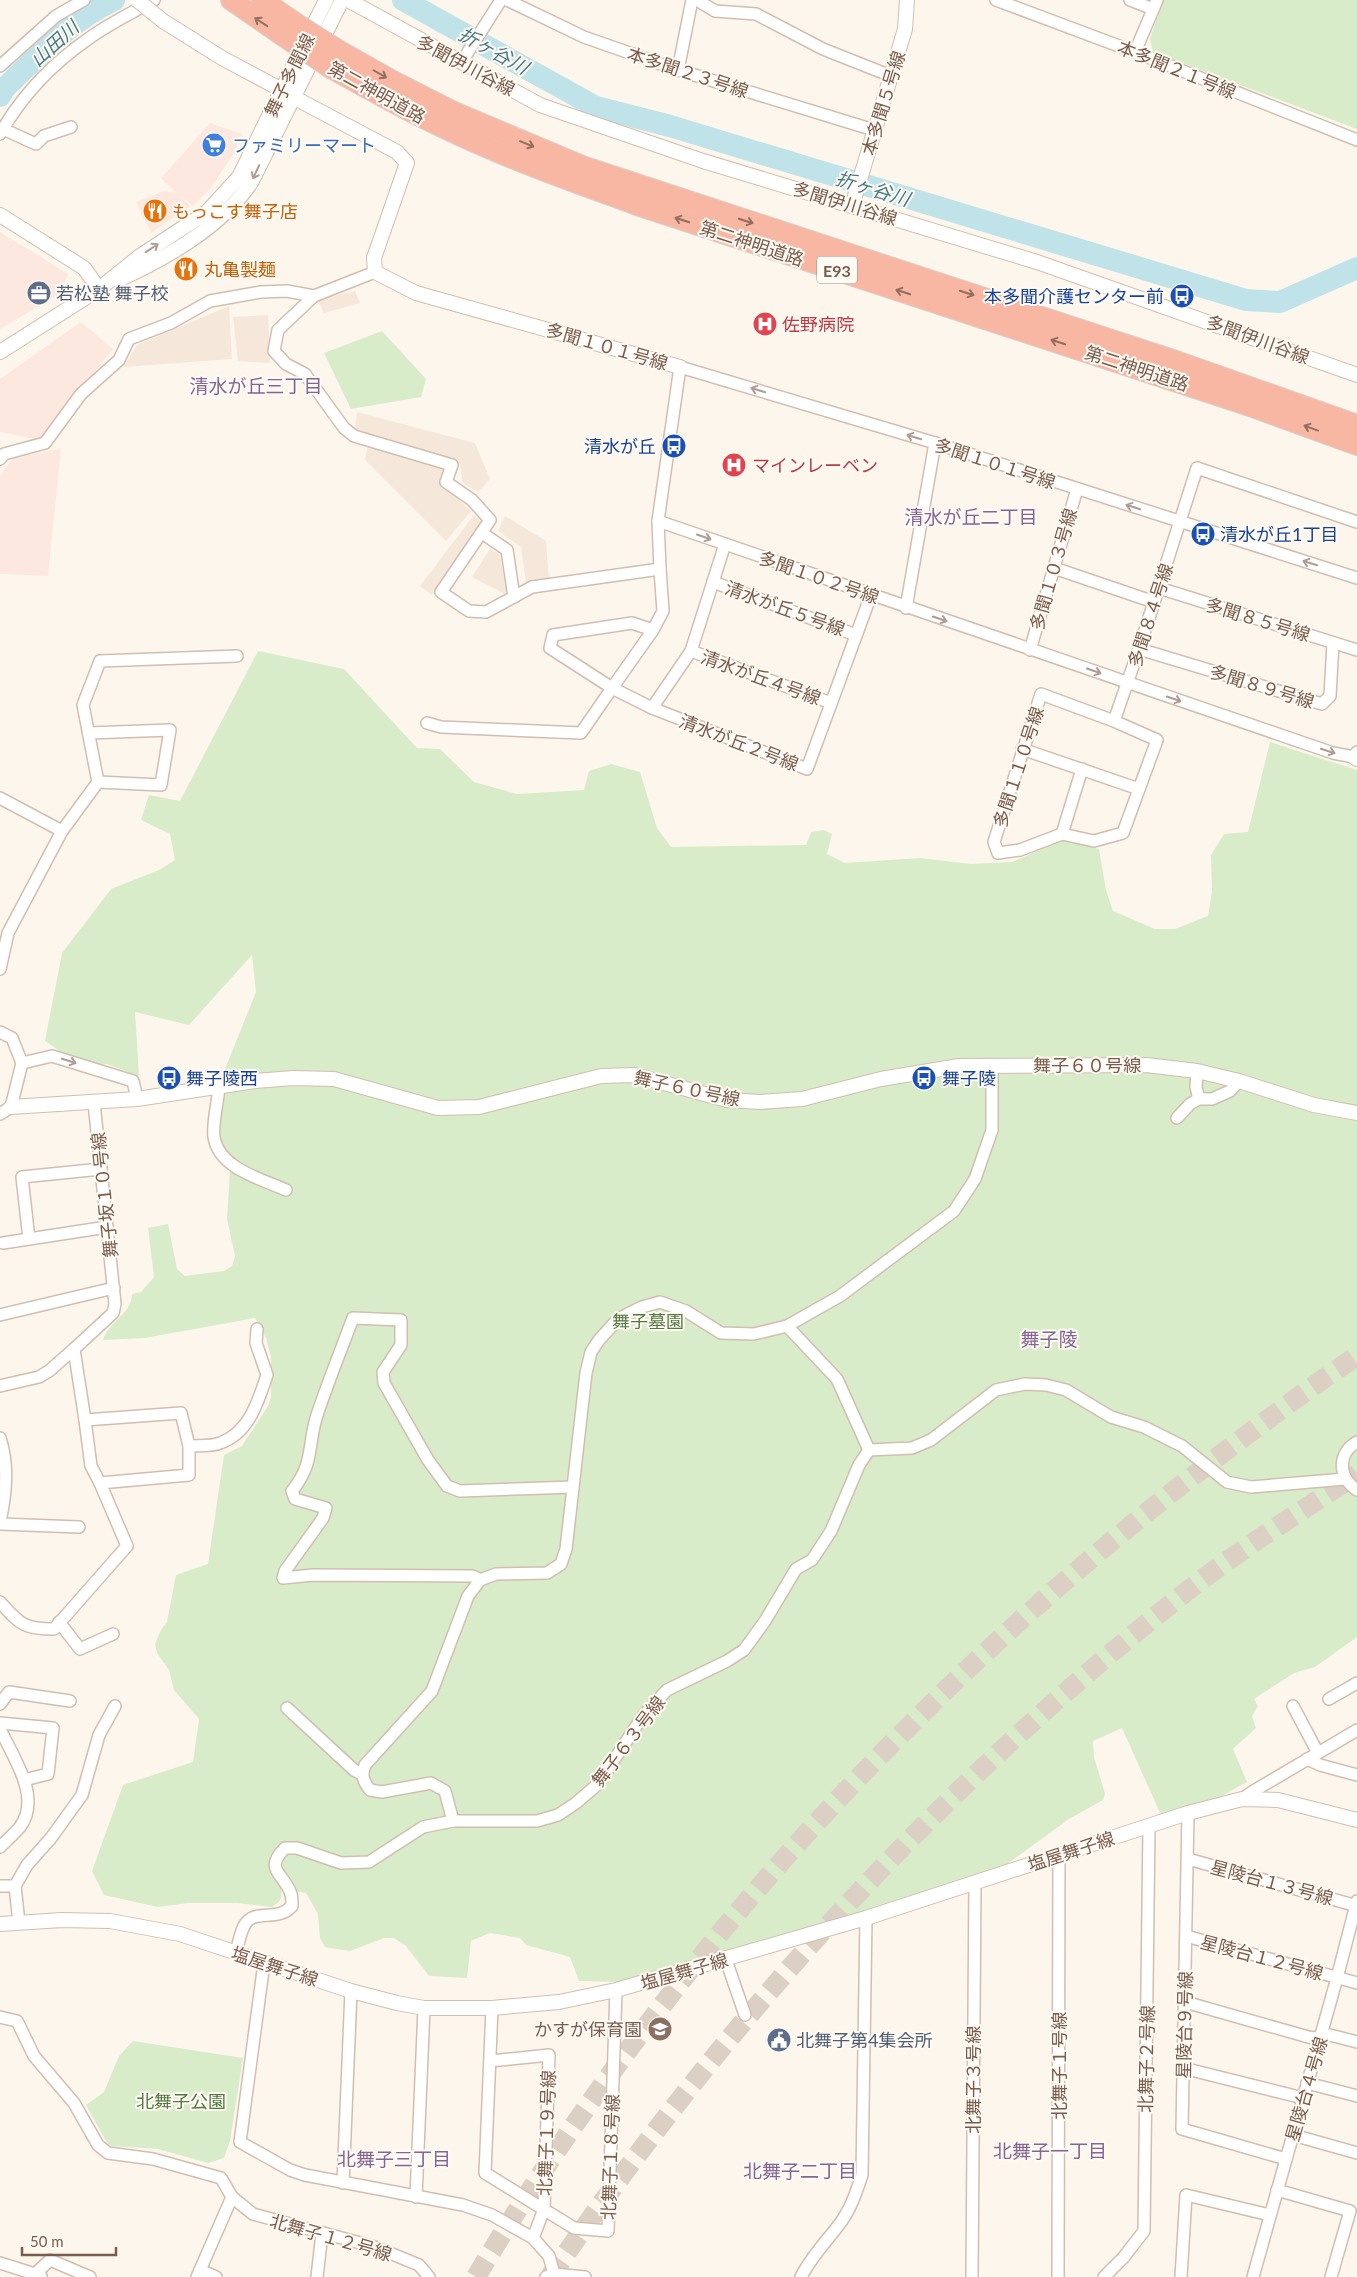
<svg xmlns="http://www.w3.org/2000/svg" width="1357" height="2277" viewBox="0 0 1357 2277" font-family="Lato,'Noto Sans JP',sans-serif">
<rect width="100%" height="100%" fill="#fdf6ec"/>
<g fill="#f5e8da">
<path d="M355,291l5,12 -36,10 -6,-13z"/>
<path d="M229,306l3,53 -108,8 13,-22z"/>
<path d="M268,315l2,48 -32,-2 -5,-44z"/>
<path d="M357,412l118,31 15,36 -12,13 -15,-9 -3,-18 -105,-36z"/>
<path d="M368,445l78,25 -5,14 30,27 -25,30 -81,-81z"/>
<path d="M474,515l7,7 -49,73 -12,-9z"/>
<path d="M505,516l41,25 3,39 -23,3 -5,-36 -23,-16z"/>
<path d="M490,549l10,6 7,40 -35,-18z"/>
</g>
<g fill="#fde8e0">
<path d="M210,123l32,11 -9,20 -22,34 -18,18 -12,-10 9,10 -39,27 -15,-31 28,-11 13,2 -16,-15z"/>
<path d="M0,232l68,42 -8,20 -60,35z"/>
<path d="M81,322l32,27 -73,91 -40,-8v-53z"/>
<path d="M61,448l-13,128 -48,-2v-98l12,-17z"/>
</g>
<g fill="#d8ecc9">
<path d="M1163,0h194v129l-204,-77 -3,-13z"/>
<path d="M382,331l44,48 -5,18 -70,12 -27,-56z"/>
<path d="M258,651l86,18 73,79 23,1 34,33 43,12 67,-4 5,-19 22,-7 29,8 17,56 14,19 135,-2 5,-13 13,-2 8,4 -5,20 18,9 75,-5 51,6 41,-2 51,-22 36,9 7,41 7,21 42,18h20l33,-13 4,-25 -1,-36 13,-21 24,-2 22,-90 87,28v867l-42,30 -21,6 -40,26 4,7 -6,10 4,12 -23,21 14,33 -29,16 -57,17 -39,-87 -29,13 1,16 11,37 -2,6 -34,19 -73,53 -340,103 -34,7 -43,-1 -9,-24 -44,-12 -6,-7 -30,-5 -19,8 -4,37 -38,-2 -23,-30 -12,-8h-10l-34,13 -25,-4 -5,-9 -2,-24 -12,-21 -25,-4c1,10 0,12 -9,18l-35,-4h-49l-30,4 -54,-12 -12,-24 31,-86 70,-23 6,-43 -25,-29 -5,-20 -12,-17 -2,-9 6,-14 6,-8 9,-47 32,-11 16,-109 18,-9 26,-40 3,-9v-40l-5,-19 -11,-20 -110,20 -42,2c6,-19 28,-25 29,-46l9,-2 13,-15 -6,-49 20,-4 9,45 8,7 39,-5 8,-5 3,-10 -8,-37 3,-49 -13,-31 7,-49 20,-11 -21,-5 33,-82 -4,-37 -63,70 -54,-13 4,64 -32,-12 -30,-1 -32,-22 17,-88 49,-64 48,-19 16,-10 -5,-26 -29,-14 8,-25 31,6z"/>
<path d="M133,2041l110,17 -13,83 -6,17 -16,5 -50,-14 -47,-3 -5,-5 -20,-36 18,-13 15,-36z"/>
</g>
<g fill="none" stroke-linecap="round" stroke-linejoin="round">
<g stroke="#bfe3e8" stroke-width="22">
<path d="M403,0l193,107 74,19 576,174 34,2 77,-34"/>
<path d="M0,96l4,-7c36,-35 64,-66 110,-89"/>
</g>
<g stroke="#dcd0c4" stroke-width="20" stroke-dasharray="20 10" stroke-linecap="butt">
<path d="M476,2277c188,-314 445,-593 735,-815 48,-36 96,-73 146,-106"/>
<path d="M550,2277c178,-262 400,-501 650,-696 50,-38 105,-72 157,-107"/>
</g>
<defs>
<g id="minor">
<path d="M507,0l77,37 94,33 196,60"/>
<path d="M697,0l18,11 41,3 67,35 68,27"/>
<path d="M996,0l139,52 222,88"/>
<path d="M1130,0l23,9"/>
<path d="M1135,52l22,-52"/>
<path d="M461,63l40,-63"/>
<path d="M0,66l56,-50 28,-16"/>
<path d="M678,70l14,-70"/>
<path d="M3,129l33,15 8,-8 27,-9"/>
<path d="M0,134c21,-37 52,-70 88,-95 20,-15 44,-26 66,-39"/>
<path d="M314,296l-36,34 -4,21 12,13 19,10 39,54 10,8 98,29 -6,17 26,18 18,20 -49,72 28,19 17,1 46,-25 128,-18 -2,-48 22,-154 255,76 422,135"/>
<path d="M0,459l4,-5 41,-11 36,-49 38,-34 10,-21 42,-16 39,-22 51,-9 26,-1 27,5 61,-24"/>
<path d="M658,521l675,232 21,4 3,-5"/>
<path d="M482,533l25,17 7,47"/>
<path d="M1054,568l100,34"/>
<path d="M713,582l143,53"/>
<path d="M1159,588l198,62"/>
<path d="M906,608l29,-165"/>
<path d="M653,630l-21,-7 -79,12 -3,13 62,40 41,-58 10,-19 -3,-42"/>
<path d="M1139,649l183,55 8,-8 3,-53"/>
<path d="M1030,650l47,-161"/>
<path d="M691,651l140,52"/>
<path d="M652,708l39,-57 34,-107"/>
<path d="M1114,721l-73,-27 -47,148 4,11 22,-3 42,-16 32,7 29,-8 34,-93 -43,-19 25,-72 58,-181 160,54"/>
<path d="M427,723l14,4 140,6 31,-45 40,20 155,61 64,-174"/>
<path d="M89,733l81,-3 -9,55 -63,-3"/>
<path d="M1022,749l117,40"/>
<path d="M0,798l62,33"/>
<path d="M1062,834l20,-65"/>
<path d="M0,969l8,-36 54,-102 36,-49 -15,-77 17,-44 137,-5"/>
<path d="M0,1032l12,6 10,25"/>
<path d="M22,1063l30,-7 81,25 4,18"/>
<path d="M1197,1071l-1,16 3,12"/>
<path d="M219,1087c-1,14 -7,37 -5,50 5,32 48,42 72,53"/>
<path d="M0,1114l11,-7 11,-44"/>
<path d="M1177,1118l13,-14 9,-5h13l18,-8 9,-10"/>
<path d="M29,1239l-7,-62 79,-8"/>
<path d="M3,1243l104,-16"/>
<path d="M0,1315l114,-27"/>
<path d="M787,1326l50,53 32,71"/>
<path d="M0,1386l39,-9 10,-6 25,-22"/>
<path d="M85,1420l6,46 9,17"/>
<path d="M0,1438c9,28 6,55 0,84"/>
<path d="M1357,1442c-20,11 -19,36 0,48"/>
<path d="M189,1446c9,-1 22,1 31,-3 29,-10 38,-41 47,-68l-11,-32 1,-14"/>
<path d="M869,1450l43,-2 19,-8 65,-50 29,-6 21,1 20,5 45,27 33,10 38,19 45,36 24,5 94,-8"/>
<path d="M0,1524l79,3"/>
<path d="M480,1580l-7,-4 -160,-1 -30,3 2,-7 38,-53 3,-10 -31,-9 -3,-8c23,-29 15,-45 25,-76 11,-33 24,-65 36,-97l48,2v25l-18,27 1,11 44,77 19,26 13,5 113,-4"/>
<path d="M0,1602c20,22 23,27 54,27l73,-83 -27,-63 89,-8v-29l-8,-33 -96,7 -11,-71 39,-36 2,-9 -21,-201"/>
<path d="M59,1622l21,27 33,-15"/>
<path d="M1329,1699l28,-16"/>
<path d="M0,1704l9,-12 61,9"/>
<path d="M1293,1706l25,47"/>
<path d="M287,1708l67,62 8,4"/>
<path d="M0,1723l53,5 -5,46 -24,6"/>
<path d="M0,1729c13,28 42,68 20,98 -6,7 -14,14 -20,20"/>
<path d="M1307,1759l13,6 37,10"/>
<path d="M1242,1799l10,-7 105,-62"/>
<path d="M1188,1813l-6,316 104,30"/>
<path d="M453,1821l-8,-30 -14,-8 -49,9 -12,-2c-7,-9 -9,-15 -5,-25l67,-74 36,-95 12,-16 16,-6 51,-1 14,-9 5,-15 20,-176 5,-21 8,-12 19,-21 24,-12 18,-5 26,9 35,22 33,1 33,-8 53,-30 114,-85 21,-32 17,-49v-65"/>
<path d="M1188,1859l169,47"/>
<path d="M0,1886h15l4,37"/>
<path d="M15,1886l12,-21 24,-27 31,-43 17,-60 16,-29"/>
<path d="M1186,1936l171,47"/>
<path d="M236,1953c2,-8 4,-19 8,-27 10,-19 33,-3 48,-20 0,-4 0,-9 -1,-12 -7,-21 -28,-24 -6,-46h12l44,15 28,-1 54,-35 30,-6h84l21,-6 18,-12 22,-19 45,-68 24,-26 60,-29 17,-11 21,-29 31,-52 16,-9 19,-29 28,-66 10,-15"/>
<path d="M726,1960l19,55"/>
<path d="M264,1963l-24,179 50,28 15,5 158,30 29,10 41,23 16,18 5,18"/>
<path d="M1185,2002l127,36 18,-3 27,7"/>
<path d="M492,2008l-7,165 89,55 34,3 8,-241"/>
<path d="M0,2017l17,4 17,35 40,47 24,42 10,8 45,6 68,19 11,19 21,17 122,33 44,18 10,12"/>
<path d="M490,2061l59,-6 -5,154 -11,29"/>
<path d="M1183,2068l120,30"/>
<path d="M1307,2083l50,13"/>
<path d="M1293,2135l64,18"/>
<path d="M343,2183l8,-192"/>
<path d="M1277,2190l73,21 -19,66"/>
<path d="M416,2197l8,-189"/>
<path d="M0,2263l41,13"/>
<path d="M200,2270l16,7"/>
<path d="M36,2273l14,-13 40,17"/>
<path d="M197,2277l35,-80"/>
<path d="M317,2277l5,-44"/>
<path d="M546,2277l8,-3 31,3"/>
<path d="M801,2277c10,-20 24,-34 37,-51 12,-15 18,-33 24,-51l4,-257"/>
<path d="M972,2277l3,-394"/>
<path d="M1058,2277l1,-422"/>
<path d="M1104,2277l19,-19 21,-27 5,-405"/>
<path d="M1181,2277l5,-82 84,20"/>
<path d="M1253,2277l84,-299 20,-77"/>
</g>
<g id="tertiary">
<path d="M348,0l192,105 163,56 334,101 320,113"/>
<path d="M163,21l59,37 60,32"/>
<path d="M293,97l104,55 10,11 -33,95 1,14 41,21 264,74"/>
<path d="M852,206l53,-177 2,-29"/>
<path d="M0,215l84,53 15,21"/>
<path d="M118,280c49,-22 104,-53 134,-99l90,-181"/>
<path d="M0,352l99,-63 41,-33 67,-44 32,-35 87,-177"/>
<path d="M1354,757l3,2"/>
<path d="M11,1107l126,-8 118,-18 38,-3 41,1 104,29 41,-1 122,-31 33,-1 93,25 33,2 42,-3 79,-20 78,-13 187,-1 51,6 42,10 75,24 43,8"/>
<path d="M0,1924l62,-4 48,1 70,13 171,57 46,12 27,5h68l67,-6 57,-12 250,-72 322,-105 54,-14 36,1 79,20"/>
</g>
<g id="motorway">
<path d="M231,0l61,42"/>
<path d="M262,0l38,26"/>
<path d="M338,50l55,31 61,31 128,54 597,196 178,63"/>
<path d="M329,67c38,21 76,43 115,61 64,31 132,55 199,79l607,199 107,39"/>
</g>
</defs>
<use href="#minor" stroke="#d1beb0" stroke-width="14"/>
<use href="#tertiary" stroke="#d1beb0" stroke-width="16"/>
<use href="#motorway" stroke="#dad1cd" stroke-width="22"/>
<use href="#minor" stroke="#fff" stroke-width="11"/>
<use href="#tertiary" stroke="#fff" stroke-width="14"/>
<use href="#motorway" stroke="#f7b7a3" stroke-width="20"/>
<defs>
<path id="tertiary-bridge" d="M137,0l26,21"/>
<g id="motorway-bridge">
<path d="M300,26l38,24"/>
<path d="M292,42l37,25"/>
</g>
</defs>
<use href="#tertiary-bridge" stroke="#d1beb0" stroke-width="16" stroke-linecap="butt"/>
<use href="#motorway-bridge" stroke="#dad1cd" stroke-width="22" stroke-linecap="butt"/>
<use href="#tertiary-bridge" stroke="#fff" stroke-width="14"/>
<use href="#motorway-bridge" stroke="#f7b7a3" stroke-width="20"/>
</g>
<defs><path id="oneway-shaft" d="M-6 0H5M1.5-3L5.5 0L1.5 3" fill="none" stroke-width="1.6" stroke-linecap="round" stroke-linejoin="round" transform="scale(1.25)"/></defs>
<g stroke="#936e5e">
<use href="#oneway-shaft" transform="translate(261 22) rotate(-146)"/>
<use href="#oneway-shaft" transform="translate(380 74) rotate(30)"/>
<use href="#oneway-shaft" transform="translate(527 144) rotate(22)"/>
<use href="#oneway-shaft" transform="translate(682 220) rotate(-162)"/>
<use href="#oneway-shaft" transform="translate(746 221) rotate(18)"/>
<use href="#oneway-shaft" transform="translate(903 292) rotate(-162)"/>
<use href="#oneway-shaft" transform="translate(967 293) rotate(18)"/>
<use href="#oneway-shaft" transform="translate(1058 342) rotate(-162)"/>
<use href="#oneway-shaft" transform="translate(1311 428) rotate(-160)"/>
</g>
<g stroke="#af9d94">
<use href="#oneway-shaft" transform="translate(256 172) rotate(115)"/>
<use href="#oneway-shaft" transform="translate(152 248) rotate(-34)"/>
<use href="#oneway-shaft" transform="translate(758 390) rotate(-163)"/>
<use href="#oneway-shaft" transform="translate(914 437) rotate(-163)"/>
<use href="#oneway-shaft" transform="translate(1133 507) rotate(-162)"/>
<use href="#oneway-shaft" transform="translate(704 537) rotate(19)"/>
<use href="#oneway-shaft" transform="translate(1310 563) rotate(-163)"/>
<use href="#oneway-shaft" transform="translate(940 619) rotate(19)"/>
<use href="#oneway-shaft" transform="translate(1094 671) rotate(19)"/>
<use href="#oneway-shaft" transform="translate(1174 699) rotate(19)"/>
<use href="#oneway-shaft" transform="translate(1328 751) rotate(18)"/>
<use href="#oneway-shaft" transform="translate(69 1061) rotate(17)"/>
</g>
<defs>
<symbol id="supermarket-disc" viewBox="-11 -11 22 22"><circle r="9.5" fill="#3f7fe0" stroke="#fffaf3"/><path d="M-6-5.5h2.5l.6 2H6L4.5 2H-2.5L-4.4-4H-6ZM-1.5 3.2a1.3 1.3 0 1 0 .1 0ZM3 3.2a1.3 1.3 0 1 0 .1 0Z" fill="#fff"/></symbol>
<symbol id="restaurant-disc" viewBox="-11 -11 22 22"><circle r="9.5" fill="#e8710a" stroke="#fffaf3"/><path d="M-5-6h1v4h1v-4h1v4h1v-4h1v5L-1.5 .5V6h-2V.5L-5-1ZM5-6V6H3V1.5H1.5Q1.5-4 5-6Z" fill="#fff"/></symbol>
<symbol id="office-disc" viewBox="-11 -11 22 22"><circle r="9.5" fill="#5c6f8a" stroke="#fffaf3"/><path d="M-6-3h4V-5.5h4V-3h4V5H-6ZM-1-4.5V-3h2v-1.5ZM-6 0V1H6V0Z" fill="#fff"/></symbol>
<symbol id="bus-disc" viewBox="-11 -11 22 22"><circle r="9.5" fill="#1a4fb4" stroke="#fffaf3"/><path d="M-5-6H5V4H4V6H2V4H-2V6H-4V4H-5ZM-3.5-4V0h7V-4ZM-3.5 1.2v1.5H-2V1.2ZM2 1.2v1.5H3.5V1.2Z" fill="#fff"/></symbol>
<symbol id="hospital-disc" viewBox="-11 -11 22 22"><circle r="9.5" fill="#e0444e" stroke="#fffaf3"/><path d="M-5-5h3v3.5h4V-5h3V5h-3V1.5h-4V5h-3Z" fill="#fff"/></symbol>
<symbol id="school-disc" viewBox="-11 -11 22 22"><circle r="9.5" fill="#8d6e63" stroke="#fffaf3"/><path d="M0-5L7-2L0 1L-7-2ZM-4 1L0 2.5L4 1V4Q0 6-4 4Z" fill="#fff"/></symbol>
<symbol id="civic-disc" viewBox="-11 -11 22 22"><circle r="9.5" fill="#5c6f8a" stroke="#fffaf3"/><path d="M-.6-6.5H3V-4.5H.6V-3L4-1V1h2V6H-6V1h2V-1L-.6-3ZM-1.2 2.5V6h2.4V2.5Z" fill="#fff"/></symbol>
</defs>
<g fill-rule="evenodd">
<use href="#supermarket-disc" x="200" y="131" width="28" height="28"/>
<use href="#restaurant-disc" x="141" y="197" width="28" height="28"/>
<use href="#restaurant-disc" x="172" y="255" width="28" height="28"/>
<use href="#office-disc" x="25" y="279" width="28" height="28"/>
<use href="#bus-disc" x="1168" y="282" width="28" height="28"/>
<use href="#hospital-disc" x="751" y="310" width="28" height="28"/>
<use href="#bus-disc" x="660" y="432" width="28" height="28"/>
<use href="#hospital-disc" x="720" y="451" width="28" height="28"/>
<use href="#bus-disc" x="1189" y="520" width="28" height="28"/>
<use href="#bus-disc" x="155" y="1064" width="28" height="28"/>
<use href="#bus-disc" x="910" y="1064" width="28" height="28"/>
<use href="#school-disc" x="646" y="2015" width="28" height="28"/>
<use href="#civic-disc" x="765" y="2026" width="28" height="28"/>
</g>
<g text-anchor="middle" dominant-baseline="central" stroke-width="4" stroke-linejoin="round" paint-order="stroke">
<rect fill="#fffaf3" stroke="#a28b7f" stroke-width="1" x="817" y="256.5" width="40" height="27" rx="4"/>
<g font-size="16" font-weight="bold" fill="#7a5c4d">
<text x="837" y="270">E93</text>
</g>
<g font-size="18" fill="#7a5c4d" stroke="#fffaf3">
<text transform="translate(466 65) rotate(28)">多聞伊川谷線</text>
<text transform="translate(1177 69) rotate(22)">本多聞２１号線</text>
<text transform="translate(688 72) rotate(18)">本多聞２３号線</text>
<text transform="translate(289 75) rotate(-64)">舞子多聞線</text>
<text transform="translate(377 92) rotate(29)">第二神明道路</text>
<text transform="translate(883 103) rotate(-73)">本多聞５号線</text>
<text transform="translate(845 203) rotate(17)">多聞伊川谷線</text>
<text transform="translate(752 243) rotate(18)">第二神明道路</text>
<text transform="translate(1258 339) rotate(20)">多聞伊川谷線</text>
<text transform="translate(607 346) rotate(16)">多聞１０１号線</text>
<text transform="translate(1137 368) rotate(18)">第二神明道路</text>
<text transform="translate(995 463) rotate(18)">多聞１０１号線</text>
<text transform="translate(1053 569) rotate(-74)">多聞１０３号線</text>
<text transform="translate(819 577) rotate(19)">多聞１０２号線</text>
<text transform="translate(785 608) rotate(20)">清水が丘５号線</text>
<text transform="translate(1150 615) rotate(-72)">多聞８４号線</text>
<text transform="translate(1258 619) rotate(17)">多聞８５号線</text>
<text transform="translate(761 677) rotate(20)">清水が丘４号線</text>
<text transform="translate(1262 686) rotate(17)">多聞８９号線</text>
<text transform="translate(739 742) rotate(21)">清水が丘２号線</text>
<text transform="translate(1018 767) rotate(-72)">多聞１１０号線</text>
<text x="1087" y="1065">舞子６０号線</text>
<text transform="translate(687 1088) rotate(12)">舞子６０号線</text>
<text transform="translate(104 1195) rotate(-96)">舞子坂１０号線</text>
<text transform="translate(628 1741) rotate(-53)">舞子６３号線</text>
<text transform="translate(1071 1851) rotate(-18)">塩屋舞子線</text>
<text transform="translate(1272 1882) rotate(15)">星陵台１３号線</text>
<text transform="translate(1262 1957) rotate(15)">星陵台１２号線</text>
<text transform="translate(275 1966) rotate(18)">塩屋舞子線</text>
<text transform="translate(684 1971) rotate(-16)">塩屋舞子線</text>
<text transform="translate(1184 2025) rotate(-89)">星陵台９号線</text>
<text transform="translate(1146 2059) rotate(-89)">北舞子２号線</text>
<text transform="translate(1059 2066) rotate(-90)">北舞子１号線</text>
<text transform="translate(973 2080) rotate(-90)">北舞子３号線</text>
<text transform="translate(1306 2089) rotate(-74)">星陵台４号線</text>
<text transform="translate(546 2133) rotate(-88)">北舞子１９号線</text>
<text transform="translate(610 2157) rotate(-88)">北舞子１８号線</text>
<text transform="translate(331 2237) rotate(16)">北舞子１２号線</text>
</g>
<g font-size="18" fill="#366cbe" stroke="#fffaf3" text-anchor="start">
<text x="232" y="145">ファミリーマート</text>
</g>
<g font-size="18" fill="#c56008" stroke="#fffaf3" text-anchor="start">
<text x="172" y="211">もっこす舞子店</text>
<text x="204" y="269">丸亀製麺</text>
</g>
<g font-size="18" fill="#4e5e75" stroke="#fffaf3" text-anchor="start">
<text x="56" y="293">若松塾 舞子校</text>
<text x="796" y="2040">北舞子第4集会所</text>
</g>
<g font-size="18" fill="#164399" stroke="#fffaf3" text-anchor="start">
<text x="1164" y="296" text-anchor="end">本多聞介護センター前</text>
<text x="656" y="446" text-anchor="end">清水が丘</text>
<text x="1220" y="534">清水が丘1丁目</text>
<text x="186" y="1078">舞子陵西</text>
<text x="942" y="1078">舞子陵</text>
</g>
<g font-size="18" fill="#be3a42" stroke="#fffaf3" text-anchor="start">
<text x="782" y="324">佐野病院</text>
<text x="752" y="465">マインレーベン</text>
</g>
<g font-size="18" fill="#537a41" stroke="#fffaf3">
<text x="648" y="1321">舞子墓園</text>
<text x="181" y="2101">北舞子公園</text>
</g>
<g font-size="18" fill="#785e54" stroke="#fffaf3" text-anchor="end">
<text x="642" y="2029">かすが保育園</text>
</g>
<g font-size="19" font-style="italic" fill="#437c86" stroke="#fffaf3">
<text transform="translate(54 43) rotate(-42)">山田川</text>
<text transform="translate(494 50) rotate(29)">折ヶ谷川</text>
<text transform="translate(873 188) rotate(17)">折ヶ谷川</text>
</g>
<g font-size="19" fill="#846695" stroke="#fffaf3">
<text x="256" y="385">清水が丘三丁目</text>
<text x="971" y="516">清水が丘二丁目</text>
<text x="1049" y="1338">舞子陵</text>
<text x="1050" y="2150">北舞子一丁目</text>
<text x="394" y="2158">北舞子三丁目</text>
<text x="800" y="2170">北舞子二丁目</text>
</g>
</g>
<path d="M22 2247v8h94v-8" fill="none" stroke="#7a5c4d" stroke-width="2.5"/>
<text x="30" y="2247" font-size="15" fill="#7a5c4d" stroke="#fffaf3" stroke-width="4" paint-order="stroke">50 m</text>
</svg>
